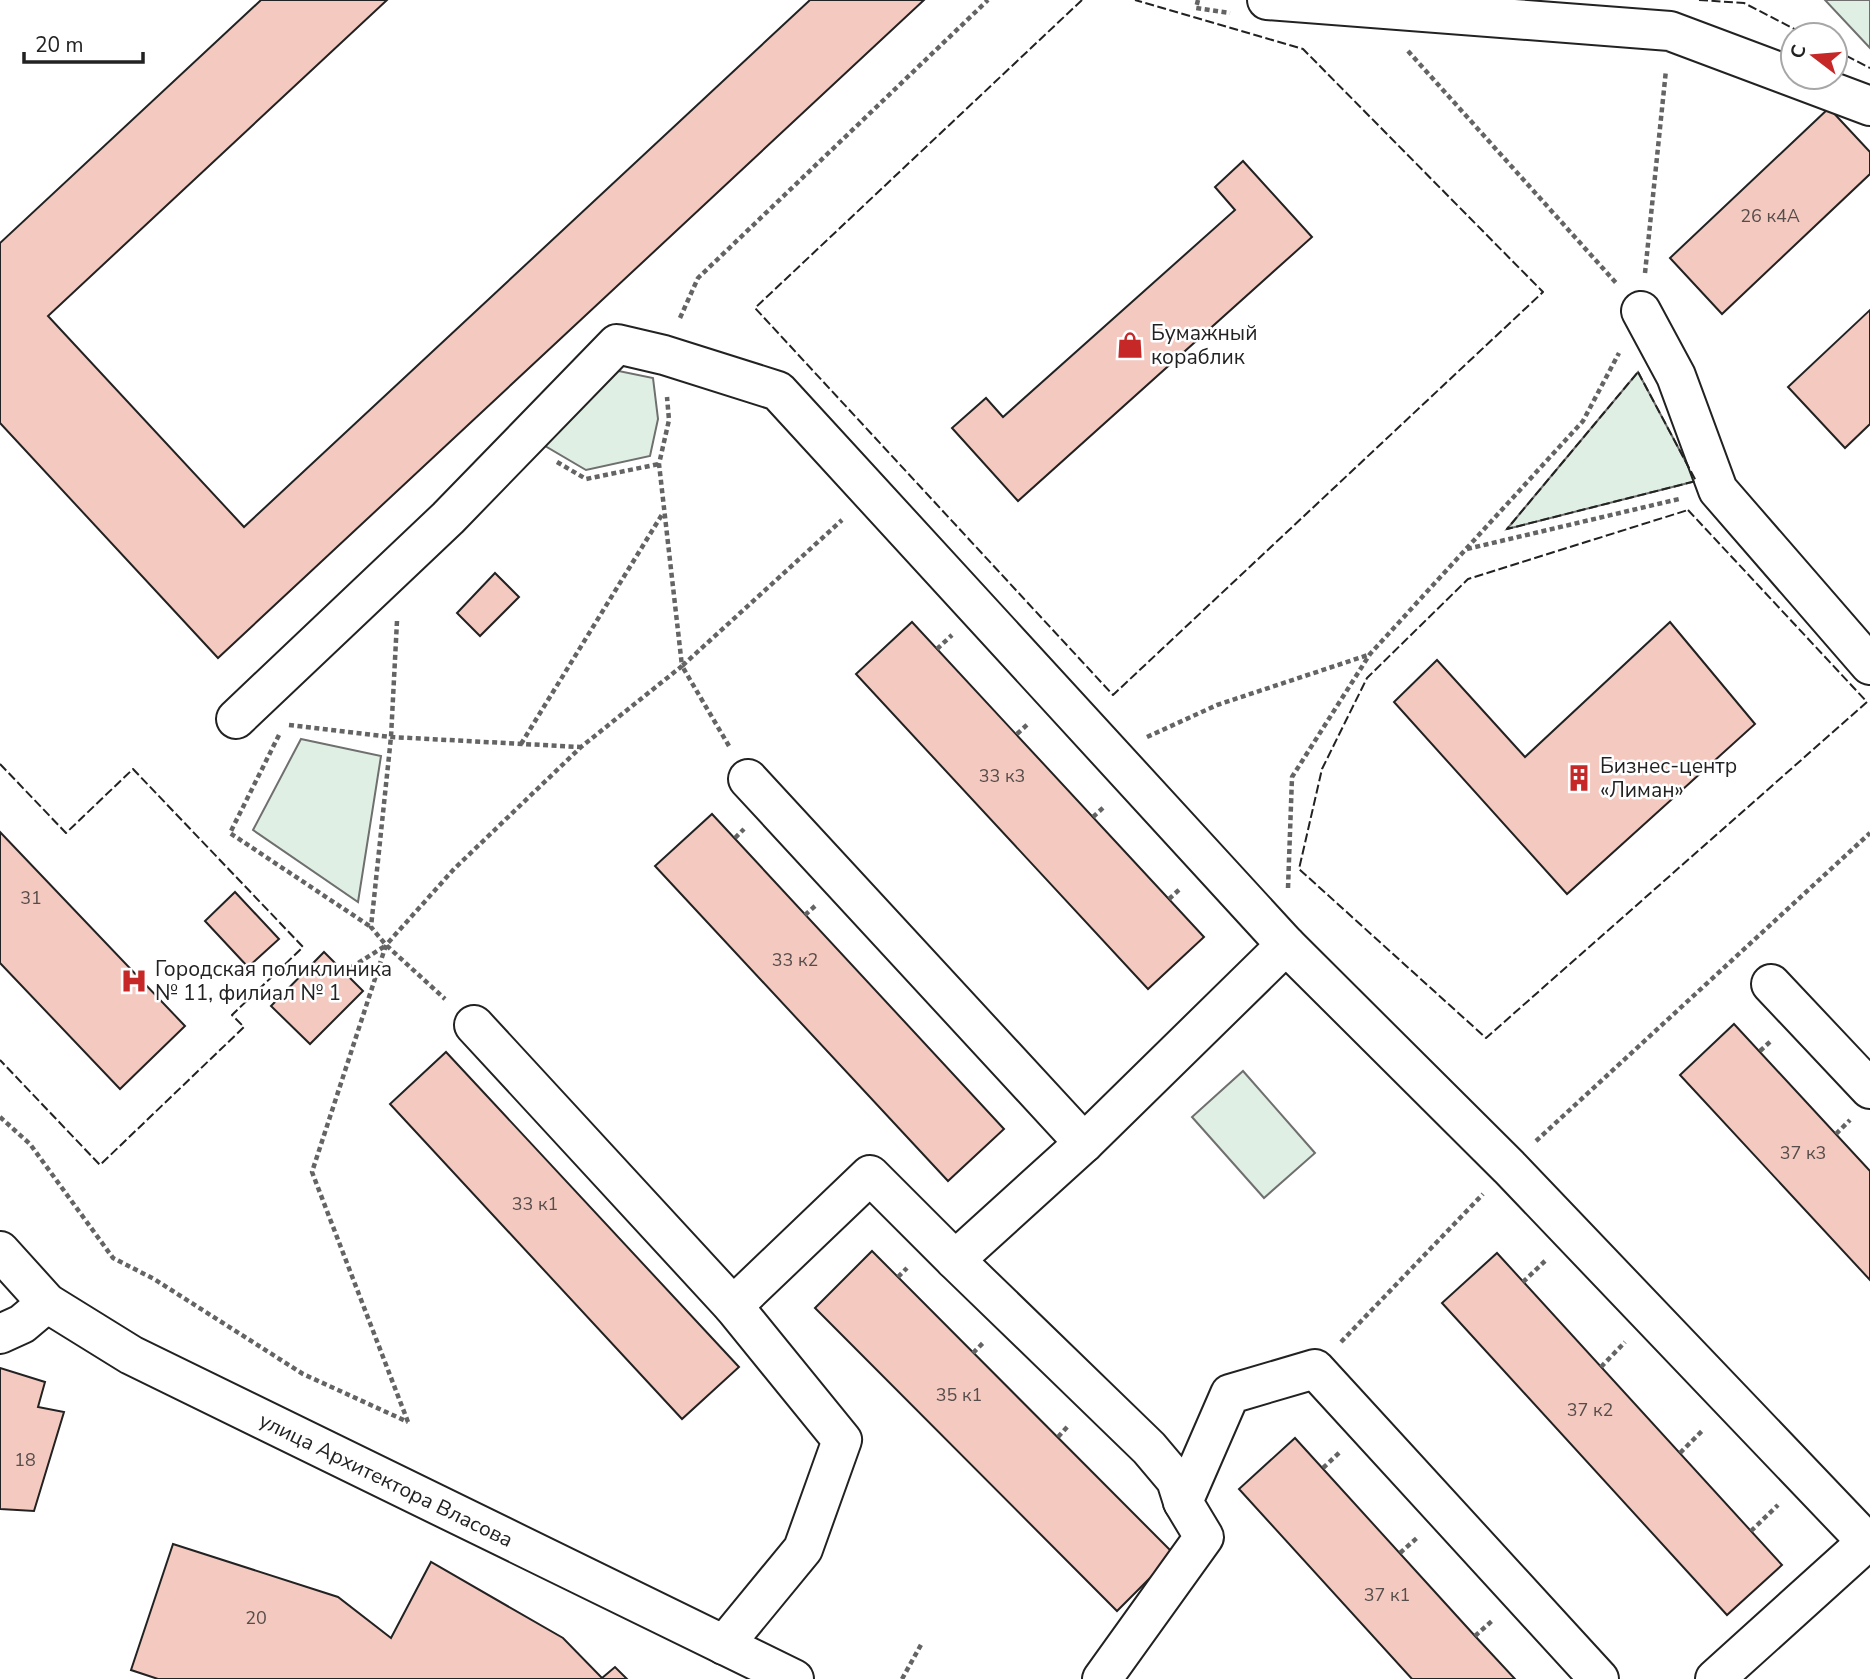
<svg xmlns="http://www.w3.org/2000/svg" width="1870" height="1679" viewBox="0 0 1870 1679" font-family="'Nunito Sans',sans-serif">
<rect width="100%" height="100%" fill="#fff"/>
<g fill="#e0efe3" stroke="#6f6f6f" stroke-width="2">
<path d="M1825,0h45v48z"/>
<path d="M604,368l49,10 5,41 -8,37 -64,14 -51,-30z"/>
<path d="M1638,372l58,109 -189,48z"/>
<path d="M301,739l80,17 -23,146 -105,-72z"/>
<path d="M1243,1071l72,82 -51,45 -72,-81z"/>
</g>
<g fill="#f3c9c0" stroke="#222" stroke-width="2">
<path d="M261,0h126l-339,316 196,211 566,-527h114l-706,658 -218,-235v-180z"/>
<path d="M1829,108l41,44v22l-148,140 -52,-56z"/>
<path d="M1243,161l69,76 -294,264 -66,-73 34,-30 17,19 232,-207 -20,-23z"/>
<path d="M1870,310v114l-25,24 -57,-61z"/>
<path d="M495,573l24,24 -39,39 -23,-23z"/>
<path d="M912,622l292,315 -56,52 -292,-315z"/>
<path d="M1670,622l85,102 -188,170 -173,-192 43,-42 88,97z"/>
<path d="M712,814l292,315 -56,52 -293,-315z"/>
<path d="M0,832l185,194 -65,63 -120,-126z"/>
<path d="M235,892l44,47 -31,28 -43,-46z"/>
<path d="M324,952l39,39 -53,53 -39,-38z"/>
<path d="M1734,1024l136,147v109l-190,-205z"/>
<path d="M446,1052l293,315 -57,52 -292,-315z"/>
<path d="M872,1251l302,303 -57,57 -302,-303z"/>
<path d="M1497,1253l285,312 -55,50 -285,-312z"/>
<path d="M0,1368l45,14 -7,25 26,5 -30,99 -34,-2z"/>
<path d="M1295,1438l180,198 40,43h-103l-173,-190z"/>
<path d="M173,1544l165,53 53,41 40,-76 132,76 39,40 13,-11 12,12h-469l-27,-9z"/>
</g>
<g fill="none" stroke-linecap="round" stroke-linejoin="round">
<defs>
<g id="minor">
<path d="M1267,0l403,31 200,75"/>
<path d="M1641,311l35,65 42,114 152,175"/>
<path d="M236,719l212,-201 169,-174 47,11 114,36 508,554 223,222 358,375"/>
<path d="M748,779l336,364"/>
<path d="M1771,984l99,105"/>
<path d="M474,1025l259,281"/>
<path d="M0,1251l47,52 84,52 663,324"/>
<path d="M955,1260l194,188 27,32 7,22"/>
<path d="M0,1334l22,-10 25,-21"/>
<path d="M724,1645l79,-96 39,-109 -109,-134 137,-131 85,85 129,-117 202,-198"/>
<path d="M1102,1679l102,-142 -21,-35 47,-108 85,-25 284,310"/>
<path d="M1715,1679l155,-140"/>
</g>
</defs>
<use href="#minor" stroke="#222" stroke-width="42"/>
<g stroke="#646464" stroke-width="4.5" stroke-dasharray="5 3.5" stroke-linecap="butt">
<path d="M1198,0l-2,8 34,5"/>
<path d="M1408,51l209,233"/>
<path d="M1645,273l21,-203"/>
<path d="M680,318l18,-40 290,-278"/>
<path d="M557,462l29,17 73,-15"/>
<path d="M1467,549l212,-50"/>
<path d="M397,621l-6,116 -20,190 15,18 59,54"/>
<path d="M937,649l15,-14"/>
<path d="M289,725l102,12 189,10"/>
<path d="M1017,734l12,-11"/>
<path d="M279,735l-49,98 141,94"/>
<path d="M1147,737l70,-32 151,-50"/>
<path d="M521,744l142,-231"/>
<path d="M729,746l-47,-80 160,-146"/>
<path d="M1093,817l12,-11"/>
<path d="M735,838l9,-9"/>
<path d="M1288,888l4,-111 78,-123 213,-233 36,-68"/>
<path d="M1169,899l12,-11"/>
<path d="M805,915l10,-9"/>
<path d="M344,972l41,-26"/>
<path d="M1760,1051l12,-11"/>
<path d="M0,1117l30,27 83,114 41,21 149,95 105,48"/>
<path d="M1836,1134l14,-14"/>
<path d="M1536,1141l334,-308"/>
<path d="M898,1277l9,-9"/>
<path d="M1523,1282l22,-21"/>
<path d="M1341,1342l142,-148"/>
<path d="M973,1353l12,-12"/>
<path d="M1601,1367l24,-25"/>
<path d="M408,1422l-96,-250 74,-227 68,-76 127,-122 101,-81 -23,-202 10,-44 -2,-23"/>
<path d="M1058,1437l11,-12"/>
<path d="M1680,1453l24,-24"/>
<path d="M1323,1468l17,-16"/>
<path d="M1751,1531l27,-26"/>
<path d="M1400,1553l18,-16"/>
<path d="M1475,1636l18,-16"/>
<path d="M902,1679l20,-36"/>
</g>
<use href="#minor" stroke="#fff" stroke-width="38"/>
<g stroke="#222" stroke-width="2" stroke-dasharray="9 3.5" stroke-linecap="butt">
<path d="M1082,0l-327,308 358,387 430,-403 -240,-243 -168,-49"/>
<path d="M1699,0l45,3 62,32"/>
<path d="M1835,50l35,18"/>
<path d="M1638,372l58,109 -189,48z"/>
<path d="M1688,510l179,192 -381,336 -187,-169 23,-100 45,-91 101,-99z"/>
<path d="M0,764l66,69 67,-64 170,178 -71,68 12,12 -144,138 -100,-105"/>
</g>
</g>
<defs>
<symbol id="shop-bare" viewBox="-9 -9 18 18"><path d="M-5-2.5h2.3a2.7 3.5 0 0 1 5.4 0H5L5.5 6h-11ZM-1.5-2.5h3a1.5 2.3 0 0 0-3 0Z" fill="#c62828" stroke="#fff" stroke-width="2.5" paint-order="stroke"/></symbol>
<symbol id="building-bare" viewBox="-9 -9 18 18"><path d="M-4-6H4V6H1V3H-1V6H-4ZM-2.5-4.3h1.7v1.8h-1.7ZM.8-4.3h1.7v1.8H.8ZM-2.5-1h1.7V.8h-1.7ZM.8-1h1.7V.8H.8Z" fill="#c62828" stroke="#fff" stroke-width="2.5" paint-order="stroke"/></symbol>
<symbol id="hospital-bare" viewBox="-9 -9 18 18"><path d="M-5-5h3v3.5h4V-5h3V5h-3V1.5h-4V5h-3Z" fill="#c62828" stroke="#fff" stroke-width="2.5" paint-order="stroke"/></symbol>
</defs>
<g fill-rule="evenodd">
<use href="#shop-bare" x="1111" y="326" width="38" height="38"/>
<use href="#building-bare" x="1560" y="759" width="38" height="38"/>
<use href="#hospital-bare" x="115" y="962" width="38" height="38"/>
</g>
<g text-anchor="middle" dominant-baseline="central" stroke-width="5" stroke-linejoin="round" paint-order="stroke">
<g font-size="18" fill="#564c4a">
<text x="1770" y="216">26 к4А</text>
<text x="1002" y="776">33 к3</text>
<text x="31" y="898">31</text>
<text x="795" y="960">33 к2</text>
<text x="1803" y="1153">37 к3</text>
<text x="535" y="1204">33 к1</text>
<text x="959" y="1395">35 к1</text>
<text x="1590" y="1410">37 к2</text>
<text x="25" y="1460">18</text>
<text x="1387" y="1595">37 к1</text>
<text x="256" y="1618">20</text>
</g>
<g font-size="21" fill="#222" stroke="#fff" text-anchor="start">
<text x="1151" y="333">Бумажный<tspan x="1151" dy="24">кораблик</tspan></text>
<text x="1600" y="766">Бизнес-центр<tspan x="1600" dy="24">«Лиман»</tspan></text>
<text x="155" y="969">Городская поликлиника<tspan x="155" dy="24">№ 11, филиал № 1</tspan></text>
</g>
<g font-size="21" fill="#222" stroke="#fff">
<text transform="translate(386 1480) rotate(26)">улица Архитектора Власова</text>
</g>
</g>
<g transform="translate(1814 56) rotate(286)"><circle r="33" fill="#ffffff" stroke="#a7a7a7" stroke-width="2"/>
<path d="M0-5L12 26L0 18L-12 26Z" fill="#c62828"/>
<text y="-10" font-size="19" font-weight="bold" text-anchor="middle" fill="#222222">С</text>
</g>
<path d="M24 52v10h119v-10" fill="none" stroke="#222222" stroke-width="3.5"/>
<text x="35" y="52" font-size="21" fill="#222222" stroke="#ffffff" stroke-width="5" paint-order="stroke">20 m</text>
</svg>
